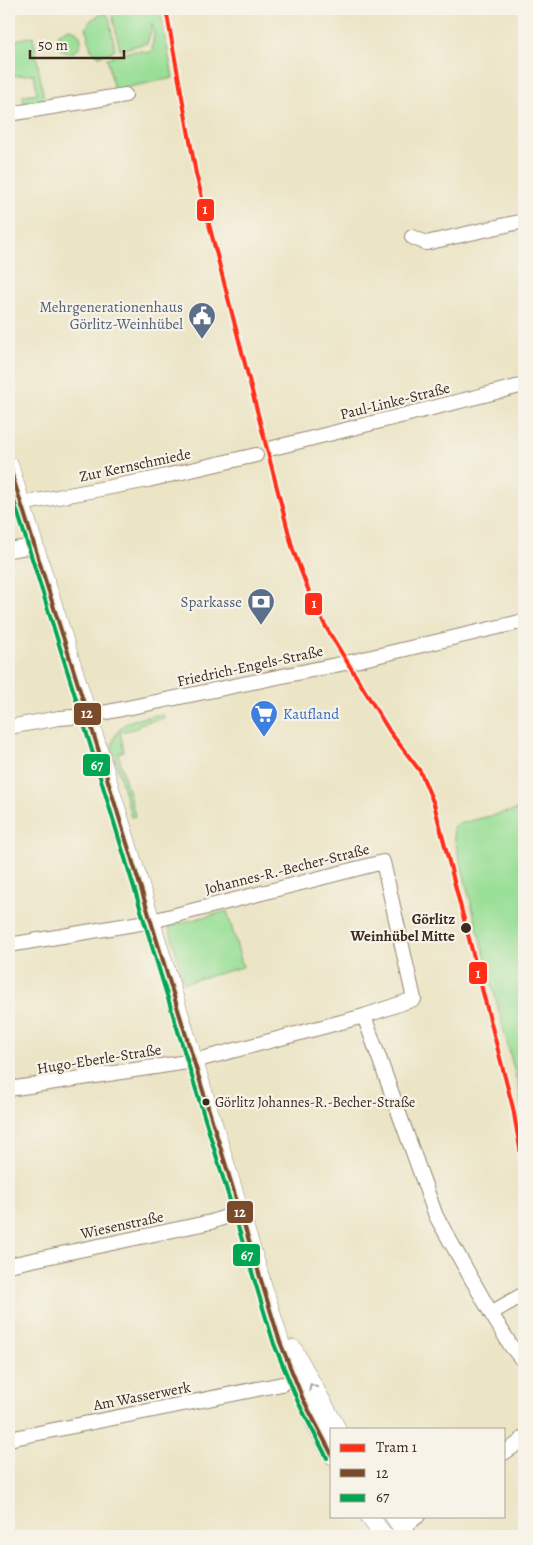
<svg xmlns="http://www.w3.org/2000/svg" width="533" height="1545" viewBox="0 0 533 1545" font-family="Alegreya,serif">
<rect width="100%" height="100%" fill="#f7f3e8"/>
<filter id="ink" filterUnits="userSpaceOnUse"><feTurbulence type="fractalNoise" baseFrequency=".02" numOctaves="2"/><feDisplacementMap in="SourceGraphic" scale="10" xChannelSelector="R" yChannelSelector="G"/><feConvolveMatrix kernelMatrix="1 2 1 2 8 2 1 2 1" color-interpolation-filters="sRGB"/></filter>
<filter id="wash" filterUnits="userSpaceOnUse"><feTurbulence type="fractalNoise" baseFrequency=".0096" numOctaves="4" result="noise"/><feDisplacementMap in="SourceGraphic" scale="20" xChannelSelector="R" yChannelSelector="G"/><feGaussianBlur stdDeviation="1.12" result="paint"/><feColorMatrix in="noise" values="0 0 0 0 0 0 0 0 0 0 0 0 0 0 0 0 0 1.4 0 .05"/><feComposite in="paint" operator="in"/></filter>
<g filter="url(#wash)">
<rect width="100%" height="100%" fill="#ebe4c5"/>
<g fill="#9adf97" stroke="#6a845a">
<path d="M111,9h49l13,69 -59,12 -7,-32c13,-3 29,-11 42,-5l3,-3 2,-18 -2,-9 -1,8 -4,12 -27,7z"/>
<path d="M101,14h6l2,3 6,32 -5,4 -11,3 -8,-6 -5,-22 5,-8z"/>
<path d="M9,24l3,17 21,-5 11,64 -20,4 -1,-9 14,-2 -3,-19 -20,2 -1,-3 -4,1z"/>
<circle cx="69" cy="41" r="12"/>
<path d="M161,714l3,2v2l-25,6 -1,4 -18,4 4,19 -6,2 17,63 -4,1 -19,-70c5,-29 25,-27 49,-33z"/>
<path d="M524,808v320l-5,-39 -65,-252 -1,-10 4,-3z"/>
<path d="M227,911l16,56 -59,16 -15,-57z"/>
</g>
</g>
<g filter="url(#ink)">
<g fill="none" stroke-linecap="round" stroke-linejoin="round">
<defs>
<g id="minor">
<path d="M9,114l116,-19"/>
<path d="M412,237l14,6 98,-22"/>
<path d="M273,448l251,-63"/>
<path d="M21,504l127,-24 108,-25"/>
<path d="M9,550l25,-4"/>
<path d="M9,727l50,-9 29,-2 267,-55 169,-40"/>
<path d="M9,945l143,-24 231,-59 31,137 -50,17 -170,45 -185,28"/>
<path d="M364,1016l72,200 55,97 20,33 13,16"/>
<path d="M9,1265l202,-43 29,-10"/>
<path d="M491,1313l33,-19"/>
<path d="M9,1439l273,-55"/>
<path d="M504,1453l16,-11 4,-5"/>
<path d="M402,1528l16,-12"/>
</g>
<g id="major">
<path d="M9,465l79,251 192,626c14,39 31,76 52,113"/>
<path d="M293,1349l44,80"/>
<path d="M369,1516l15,20"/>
<path d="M394,1516l14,20"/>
</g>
</defs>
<use href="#minor" stroke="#938772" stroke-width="16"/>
<use href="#major" stroke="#938772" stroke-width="19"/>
<use href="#minor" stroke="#fff" stroke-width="14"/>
<use href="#major" stroke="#fff" stroke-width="18"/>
<defs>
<path id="bus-1" d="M9,465l79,251 192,626 23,57 29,56"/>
<path id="bus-2" d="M9,485l73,233 192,626 24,58 29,56"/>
</defs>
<use href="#bus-1" stroke="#f7f3e8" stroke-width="8"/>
<use href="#bus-2" stroke="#f7f3e8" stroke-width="8"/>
<use href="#bus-1" stroke="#7a4b2a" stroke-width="4"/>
<use href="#bus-2" stroke="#00a651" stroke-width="4"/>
<defs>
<path id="tram-1" d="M166,9l30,165 97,376 20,52 14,27 63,103 30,39 14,33 79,304 11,64"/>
</defs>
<use href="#tram-1" stroke="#f7f3e8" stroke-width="8"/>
<use href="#tram-1" stroke="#ff2e17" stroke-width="4"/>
</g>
<defs><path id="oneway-chevron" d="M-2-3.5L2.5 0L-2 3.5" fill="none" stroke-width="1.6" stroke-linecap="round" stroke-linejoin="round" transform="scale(1.25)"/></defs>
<use stroke="#a79f9a" href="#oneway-chevron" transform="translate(312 1387) rotate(-118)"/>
</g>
<defs>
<symbol id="civic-pin" viewBox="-11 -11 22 30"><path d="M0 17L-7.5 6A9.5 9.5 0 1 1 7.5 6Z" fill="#5c6f8a" stroke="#f7f3e8"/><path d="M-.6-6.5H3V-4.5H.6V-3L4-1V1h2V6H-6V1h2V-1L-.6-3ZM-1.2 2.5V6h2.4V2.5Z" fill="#fff"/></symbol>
<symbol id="bank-pin" viewBox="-11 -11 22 30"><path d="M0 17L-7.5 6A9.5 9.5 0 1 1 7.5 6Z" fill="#5c6f8a" stroke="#f7f3e8"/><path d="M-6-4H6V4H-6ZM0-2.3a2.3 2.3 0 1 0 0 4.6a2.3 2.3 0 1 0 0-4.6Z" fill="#fff"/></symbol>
<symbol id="supermarket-pin" viewBox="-11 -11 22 30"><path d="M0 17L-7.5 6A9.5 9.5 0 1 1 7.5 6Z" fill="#3f7fe0" stroke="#f7f3e8"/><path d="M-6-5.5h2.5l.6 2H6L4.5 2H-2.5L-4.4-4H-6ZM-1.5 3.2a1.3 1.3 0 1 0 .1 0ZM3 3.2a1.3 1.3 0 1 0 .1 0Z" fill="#fff"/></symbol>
</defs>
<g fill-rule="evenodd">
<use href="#civic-pin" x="186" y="300" width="32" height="43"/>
<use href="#bank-pin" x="245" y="586" width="32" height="43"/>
<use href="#supermarket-pin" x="248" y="698" width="32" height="43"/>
</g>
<g fill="#3b2a1e" stroke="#f7f3e8" stroke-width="2">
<circle cx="466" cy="928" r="6"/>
<circle cx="206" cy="1102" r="4.5"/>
</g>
<g text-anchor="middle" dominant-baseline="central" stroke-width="4.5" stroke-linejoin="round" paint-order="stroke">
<g font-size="14" fill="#3b2a1e" stroke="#f7f3e8" text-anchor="start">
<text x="215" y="1102">Görlitz Johannes-R.-Becher-Straße</text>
</g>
<g font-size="15" fill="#4e5e75" stroke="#f7f3e8" text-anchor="end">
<text x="183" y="307">Mehrgenerationenhaus<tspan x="183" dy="17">Görlitz-Weinhübel</tspan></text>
<text x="242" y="602">Sparkasse</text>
</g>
<g font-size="15" fill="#3b2a1e" stroke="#f7f3e8">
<text transform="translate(395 401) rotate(-14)">Paul-Linke-Straße</text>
<text transform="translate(135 465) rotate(-12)">Zur Kernschmiede</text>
<text transform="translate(250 666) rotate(-12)">Friedrich-Engels-Straße</text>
<text transform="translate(287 869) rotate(-14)">Johannes-R.-Becher-Straße</text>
<text transform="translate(99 1059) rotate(-9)">Hugo-Eberle-Straße</text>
<text transform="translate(122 1225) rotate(-12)">Wiesenstraße</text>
<text transform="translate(142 1396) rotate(-11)">Am Wasserwerk</text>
</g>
<g font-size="15" fill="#366cbe" stroke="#f7f3e8" text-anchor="start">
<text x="283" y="714">Kaufland</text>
</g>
<g font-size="15" font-weight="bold" fill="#3b2a1e" stroke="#f7f3e8" text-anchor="end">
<text x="455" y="919">Görlitz<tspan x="455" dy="17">Weinhübel Mitte</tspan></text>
</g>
</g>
<g stroke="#f7f3e8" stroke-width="2">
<rect x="196" y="198" width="19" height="24" rx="5" fill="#ff2e17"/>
<rect x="304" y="592" width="19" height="24" rx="5" fill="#ff2e17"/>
<rect x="73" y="702" width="29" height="24" rx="5" fill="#7a4b2a"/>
<rect x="82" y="753" width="29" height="24" rx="5" fill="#00a651"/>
<rect x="468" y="961" width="20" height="24" rx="5" fill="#ff2e17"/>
<rect x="226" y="1200" width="28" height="24" rx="5" fill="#7a4b2a"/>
<rect x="232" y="1243" width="29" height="24" rx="5" fill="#00a651"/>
</g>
<g font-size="14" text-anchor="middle" font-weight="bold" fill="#fff">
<text x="205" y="214">1</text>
<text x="314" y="608">1</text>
<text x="87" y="718">12</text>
<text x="97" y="770">67</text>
<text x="478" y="978">1</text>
<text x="240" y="1217">12</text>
<text x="247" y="1260">67</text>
</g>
<rect width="533" height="1545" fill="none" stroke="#f7f3e8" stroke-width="30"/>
<rect x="330" y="1428" width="175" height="90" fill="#f7f3e8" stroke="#aca397"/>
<rect x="340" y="1444" width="25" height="8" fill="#ff2e17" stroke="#aca397"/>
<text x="376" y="1452" font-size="15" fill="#3b2a1e">Tram 1</text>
<rect x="340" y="1469" width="25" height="8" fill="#7a4b2a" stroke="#aca397"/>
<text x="376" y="1478" font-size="15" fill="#3b2a1e">12</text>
<rect x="340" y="1494" width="25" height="8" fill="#00a651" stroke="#aca397"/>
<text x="376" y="1502" font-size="15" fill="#3b2a1e">67</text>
<path d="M30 50v8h94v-8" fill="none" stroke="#3b2a1e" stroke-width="2.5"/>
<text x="38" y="50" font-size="15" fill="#3b2a1e" stroke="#f7f3e8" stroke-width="4" paint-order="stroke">50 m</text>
</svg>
